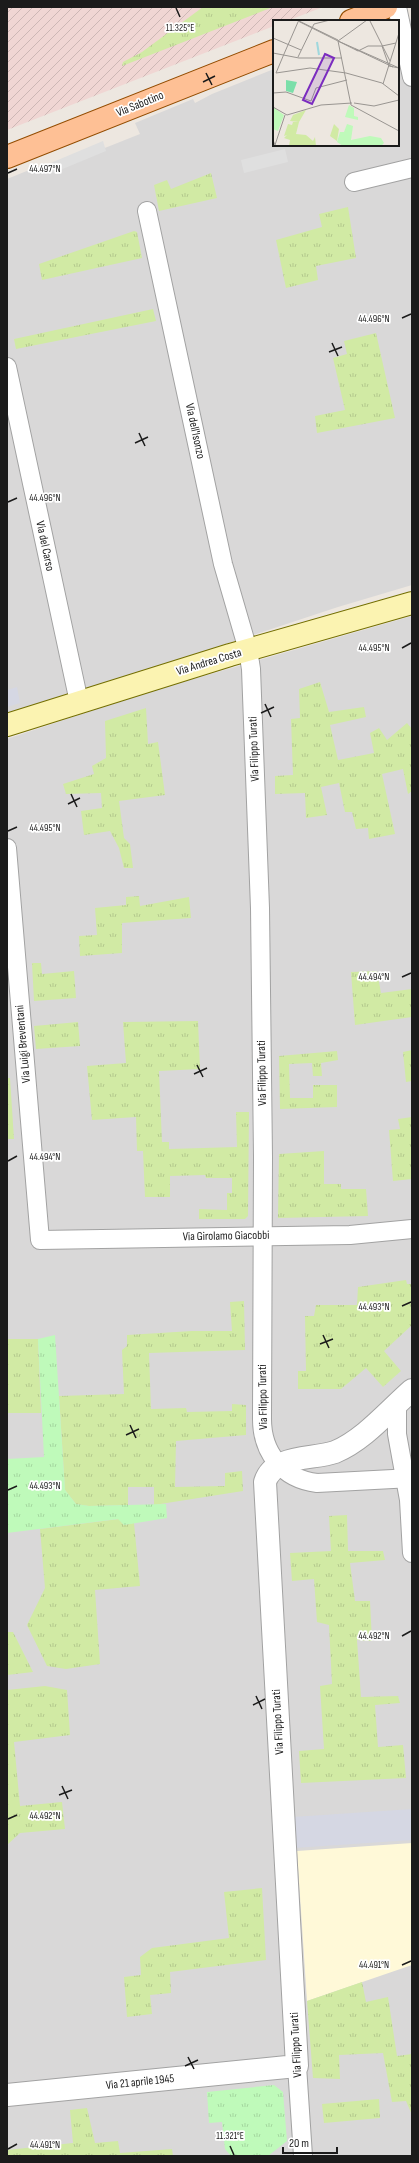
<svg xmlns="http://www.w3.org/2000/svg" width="419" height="2163" viewBox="0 0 419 2163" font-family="'Sofia Sans Condensed',sans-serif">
<defs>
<pattern id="military-furrows" width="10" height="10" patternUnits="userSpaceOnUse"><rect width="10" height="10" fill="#f0d6d3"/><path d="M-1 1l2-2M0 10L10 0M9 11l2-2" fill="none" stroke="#cdb7b5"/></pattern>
<pattern id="grass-tufts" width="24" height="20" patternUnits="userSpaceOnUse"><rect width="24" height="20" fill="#d1eaa4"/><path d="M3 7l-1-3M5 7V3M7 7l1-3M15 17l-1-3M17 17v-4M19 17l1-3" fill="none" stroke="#b3c88d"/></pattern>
<pattern id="park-tufts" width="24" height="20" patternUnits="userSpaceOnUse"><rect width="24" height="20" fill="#bffaba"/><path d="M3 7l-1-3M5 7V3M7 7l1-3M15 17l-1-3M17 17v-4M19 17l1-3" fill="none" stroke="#a4d69f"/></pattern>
</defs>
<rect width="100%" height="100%" fill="#ede7e0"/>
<g fill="#d9d8d8">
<path d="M412,19v566l-74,22 -331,109v-537l32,-13 8,5 93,-37 -5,-11 58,-24 2,4 17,-9 62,-25v76h124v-121z"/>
<path d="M412,616v1540h-405v-1417l141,-47z"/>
</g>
<path fill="#fff9d8" d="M412,1843v122l-105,36 -10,-150z"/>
<path fill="url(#military-furrows)" d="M7,7h316l-36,14h-13v5l-267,104z"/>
<g fill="url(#grass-tufts)">
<path d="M203,7h70l-151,59 1,-4 19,-10z"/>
<path d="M211,173l6,25 -58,13 -5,-26 13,-5 4,9z"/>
<path d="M348,207l8,51 -40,8 2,14 -32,8 -10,-48 46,-13 -3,-13z"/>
<path d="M134,231l3,1 5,26 -100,22 -3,-16z"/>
<path d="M153,309l3,12 -140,28 -2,-10z"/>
<path d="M376,333l19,85 -78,15 -2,-17 30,-6 -12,-52 14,-4 -3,-13z"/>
<path d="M320,682l9,30 35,-5 2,10 -36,8 8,35 36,-7 -4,-20 9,-5 8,12 20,-17 5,6v62l-4,3 -5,-25 -21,5 13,60 -26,5 -1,-11 -12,1 -4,-17h-7l-6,-29 -18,4 6,28 -21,3 -1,-25 -30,1v-18l18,-1 -2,-56 9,-1 -1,-29z"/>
<path d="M146,708l2,36 10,-2 7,53 -46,6 5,37 6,6 3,24h-9l-5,-20 -9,-17 -26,4 -3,-24 21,-3 -1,-15 -35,1 -3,-10 31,-10 -2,-8 14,-8 -1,-37z"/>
<path d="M139,896l1,10 49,-9 2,21 -69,5v30l-42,3 -1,-20 18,-1 -2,-27 31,-3v-8z"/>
<path d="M32,963h9l1,11 32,-3 2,27 -42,3z"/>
<path d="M377,971l4,22 31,-4v28l-57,8 -4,-53z"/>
<path d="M198,1021l2,48 -41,2 3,71h7v7l68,-2 -1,-35h13l-1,104 -3,3h-46v-10l28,1v-17h5v-15h-26l-1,-3 -35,1v21h-25l-2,-46h-6l-1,-34 -44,3 -5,-54 39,-3 -3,-41z"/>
<path d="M78,1022l2,24 -44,3 -2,-23z"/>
<path d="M412,1050v31l-6,1 -3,-30z"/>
<path d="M337,1051l1,9 -17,3 1,13h-9l-1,-13 -23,1 1,34h23v-13h24v22l-57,2 -1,-53z"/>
<path d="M7,1078h3l4,61h-7z"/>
<path d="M412,1117v62l-19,2 -4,-51 11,-1 -2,-10z"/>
<path d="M324,1151v33h17v5h25l2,27 -90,2 1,-64z"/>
<path d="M406,1280l1,4h5v41l-28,26 17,20 -18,16 -17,-19 -25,21h-43v-18h8l-1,-55h9l2,-11h41l1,-18z"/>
<path d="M244,1301l1,49 -96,3 2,56 35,-1 1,4 45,-1v-7l14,1v30l-70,6 -1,46 50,-1v-13l17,-2 1,20 -89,14v-18h-26v18l-39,1 -13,-2 -11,-14 -6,-94 65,-2 -2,-44 5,-4v-11l65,-4h40l-2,-29z"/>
<path d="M7,1339h31l3,74h-34z"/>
<path d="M347,1515l1,36h35l2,9 -35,3 5,38h15l2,40 -15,-1 4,57 37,-1 2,7 -25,2 3,42 25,-2 3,33 -105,5 -2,-32 25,-2 -4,-63 12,-2 -3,-59 -12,-3 -3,-43 -22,2 -2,-28 41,-2 -2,-35z"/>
<path d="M119,1519l5,6 10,-2 6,63 -45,4 5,74 -34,5 -19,-3 -20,-41 18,-37 -5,-59z"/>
<path d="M7,1632h6l20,40 -26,3z"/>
<path d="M45,1686l22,4 3,45 -56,7 6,64 42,-4 3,27 -45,4 -13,12v-155z"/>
<path d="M262,1888l4,72 -96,12 1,21 -21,2 2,19 -25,3 -3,-40 17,-2 -1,-18 12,-9 77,-10 -5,-46z"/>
<path d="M362,1982l4,20 22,-5 9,59 15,-2v61l-6,-14 -14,1 -9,-49 -44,2 1,24 -27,-1 -6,-77z"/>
<path d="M379,2099l1,19 -56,5 -2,-19z"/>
<path d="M87,2108l8,35 23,-2 2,12 52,-4 1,7h-165l-1,-6 66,-7 -3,-33z"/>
</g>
<g fill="url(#park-tufts)">
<path d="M55,1335l10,155 11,14 13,2 77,-2 1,14 -43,7 -6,-6 -111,14v-74l37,-2 -6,-118z"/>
<path d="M274,2085l9,7 4,49 -19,15h-37l-6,-7 -3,-27 -13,1 -2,-31z"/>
</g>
<g fill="#dfdfdf">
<path d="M103,141l3,10 -53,22 -7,-8z"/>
<path d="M285,149l3,13 -44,11 -3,-13z"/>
</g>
<g fill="#d5d7e3">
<path d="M17,687l3,16 -13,4v-17z"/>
<path d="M412,1809v31l-118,8 -1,-31z"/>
</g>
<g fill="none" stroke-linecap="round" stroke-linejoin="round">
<defs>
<g id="minor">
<path d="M397,7l15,70"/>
<path d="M354,182l58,-14"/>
<path d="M147,211l76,353 25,86 3,19 9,239 3,249 -1,262c0,34 21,60 55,64l95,-5"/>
<path d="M7,367l72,335"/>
<path d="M7,848l33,392 310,-5 62,-6"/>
<path d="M397,1403v31l12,66 3,53"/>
<path d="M297,2066l6,90"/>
</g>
<path id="tertiary" d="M7,2095l290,-29 -32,-584c9,-28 47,-22 70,-30 29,-12 53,-41 77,-62"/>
<path id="secondary" d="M7,725l223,-70 182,-52"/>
<g id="primary">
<path d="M351,21l35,-14"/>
<path d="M7,157l267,-106"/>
</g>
</defs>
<use href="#minor" stroke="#a2a2a2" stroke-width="20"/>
<use href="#tertiary" stroke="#a2a2a2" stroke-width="24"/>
<use href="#secondary" stroke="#736e02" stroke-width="24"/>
<use href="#primary" stroke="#934c00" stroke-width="24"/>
<use href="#minor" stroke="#fff" stroke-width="18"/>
<use href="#tertiary" stroke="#fff" stroke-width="22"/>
<use href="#secondary" stroke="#fbf3b1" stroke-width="22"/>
<use href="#primary" stroke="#fec095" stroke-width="22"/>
</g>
<path fill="none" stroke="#1b1b1b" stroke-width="1.5" d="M176,8l4,9M206,73l6,12M203,82l12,-6M8,173l9,-4M402,318l9,-4M332,343l6,13M329,352l13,-5M139,433l6,13M135,443l13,-6M8,502l9,-4M402,648l9,-5M265,704l6,13M261,713l13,-6M71,794l6,13M68,804l12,-6M8,831l9,-4M402,977l9,-4M197,1065l6,12M194,1074l13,-6M8,1161l9,-5M402,1306l9,-4M323,1335l6,13M320,1344l13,-5M130,1425l6,13M126,1435l13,-6M8,1490l9,-4M402,1636l9,-5M256,1696l6,13M253,1705l12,-6M62,1786l6,13M59,1795l13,-5M8,1819l9,-4M402,1965l9,-4M188,2057l6,12M185,2066l13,-6M230,2146l4,9M8,2149l9,-5"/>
<g text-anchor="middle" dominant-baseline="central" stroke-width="3.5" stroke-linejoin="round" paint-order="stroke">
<g font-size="12" fill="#1b1b1b" stroke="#fff">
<text transform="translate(140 104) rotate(-22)">Via Sabotino</text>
<text transform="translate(195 431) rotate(78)">Via dell'Isonzo</text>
<text transform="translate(45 546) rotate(78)">Via del Carso</text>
<text transform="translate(209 662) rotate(-17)">Via Andrea Costa</text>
<text transform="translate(254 749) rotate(-92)">Via Filippo Turati</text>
<text transform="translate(23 1044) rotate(-95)">Via Luigi Breventani</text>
<text transform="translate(262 1073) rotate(-91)">Via Filippo Turati</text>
<text transform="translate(226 1236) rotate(-1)">Via Girolamo Giacobbi</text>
<text transform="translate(263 1397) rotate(-91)">Via Filippo Turati</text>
<text transform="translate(278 1722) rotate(-93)">Via Filippo Turati</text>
<text transform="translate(296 2045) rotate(-93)">Via Filippo Turati</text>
<text transform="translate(140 2082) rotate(-6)">Via 21 aprile 1945</text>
</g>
</g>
<g transform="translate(273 20)">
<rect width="126" height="126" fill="#ede7e0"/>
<path d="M20,102h6l-3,12 10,1 7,6 2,-4 1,9h-27l1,-6 -6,-2 3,-3 -3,1 4,-12 4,1zM61,104l5,5 -2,12 -7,-5z" fill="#d1eaa4"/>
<path d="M76,85l5,3v8l4,1v3l-13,-3zM0,87l11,8 -6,16 -5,-2zM74,104l6,2 -2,14 19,-4 11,2 3,5 -3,3h-38l-6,-4 3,-10h4z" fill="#bffaba"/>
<path d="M33,90l-7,12 -9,-1 3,-6z" fill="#d1eaa4"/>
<path d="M13,60l11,2 -4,11 -7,-2z" fill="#7bdfa9"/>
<path fill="none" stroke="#9fd8dd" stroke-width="2" d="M44,22l2,13"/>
<path fill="none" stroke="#999591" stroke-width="1" d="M23,0l62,31 10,-5h14l7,20 10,2M24,0l41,20M94,0l-29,21 13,64 48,26M97,1l20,40M0,18l28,12M65,21l61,27M109,26l14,-3M82,29l38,18M0,33l26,5h43M11,34l14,-32M25,37l16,-33 16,-4M3,53l34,-5 36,5M3,53l8,-19M73,53l36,10 17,13M110,64l16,-51M0,73l13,-1 25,9 5,-13 31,-8M81,83l20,3 25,-6M0,87l14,8 34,-10 31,-2M0,120l2,5 10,-30"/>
<path fill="#7b2cbf" fill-opacity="0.15" stroke="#7b2cbf" stroke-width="2" d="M52,34l9,4 -22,46 -9,-4z"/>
<rect width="126" height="126" fill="none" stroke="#1b1b1b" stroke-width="2"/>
</g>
<g font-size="10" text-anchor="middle" fill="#1b1b1b" stroke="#fff" stroke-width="3.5" stroke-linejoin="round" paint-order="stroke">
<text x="180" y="31">11.325°E</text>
<text x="45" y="172">44.497°N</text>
<text x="374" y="322">44.496°N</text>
<text x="45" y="501">44.496°N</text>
<text x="374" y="651">44.495°N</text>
<text x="45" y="831">44.495°N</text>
<text x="374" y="980">44.494°N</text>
<text x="45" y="1160">44.494°N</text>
<text x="374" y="1310">44.493°N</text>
<text x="45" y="1489">44.493°N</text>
<text x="374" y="1639">44.492°N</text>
<text x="45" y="1819">44.492°N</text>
<text x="374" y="1968">44.491°N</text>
<text x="230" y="2139">11.321°E</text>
<text x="45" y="2148">44.491°N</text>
</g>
<rect width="419" height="2163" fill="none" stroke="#1b1b1b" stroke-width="16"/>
<path d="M283 2147v6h54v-6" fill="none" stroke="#1b1b1b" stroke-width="2"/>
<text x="289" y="2147" font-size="12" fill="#1b1b1b" stroke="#ffffff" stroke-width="3" paint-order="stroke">20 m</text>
</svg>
